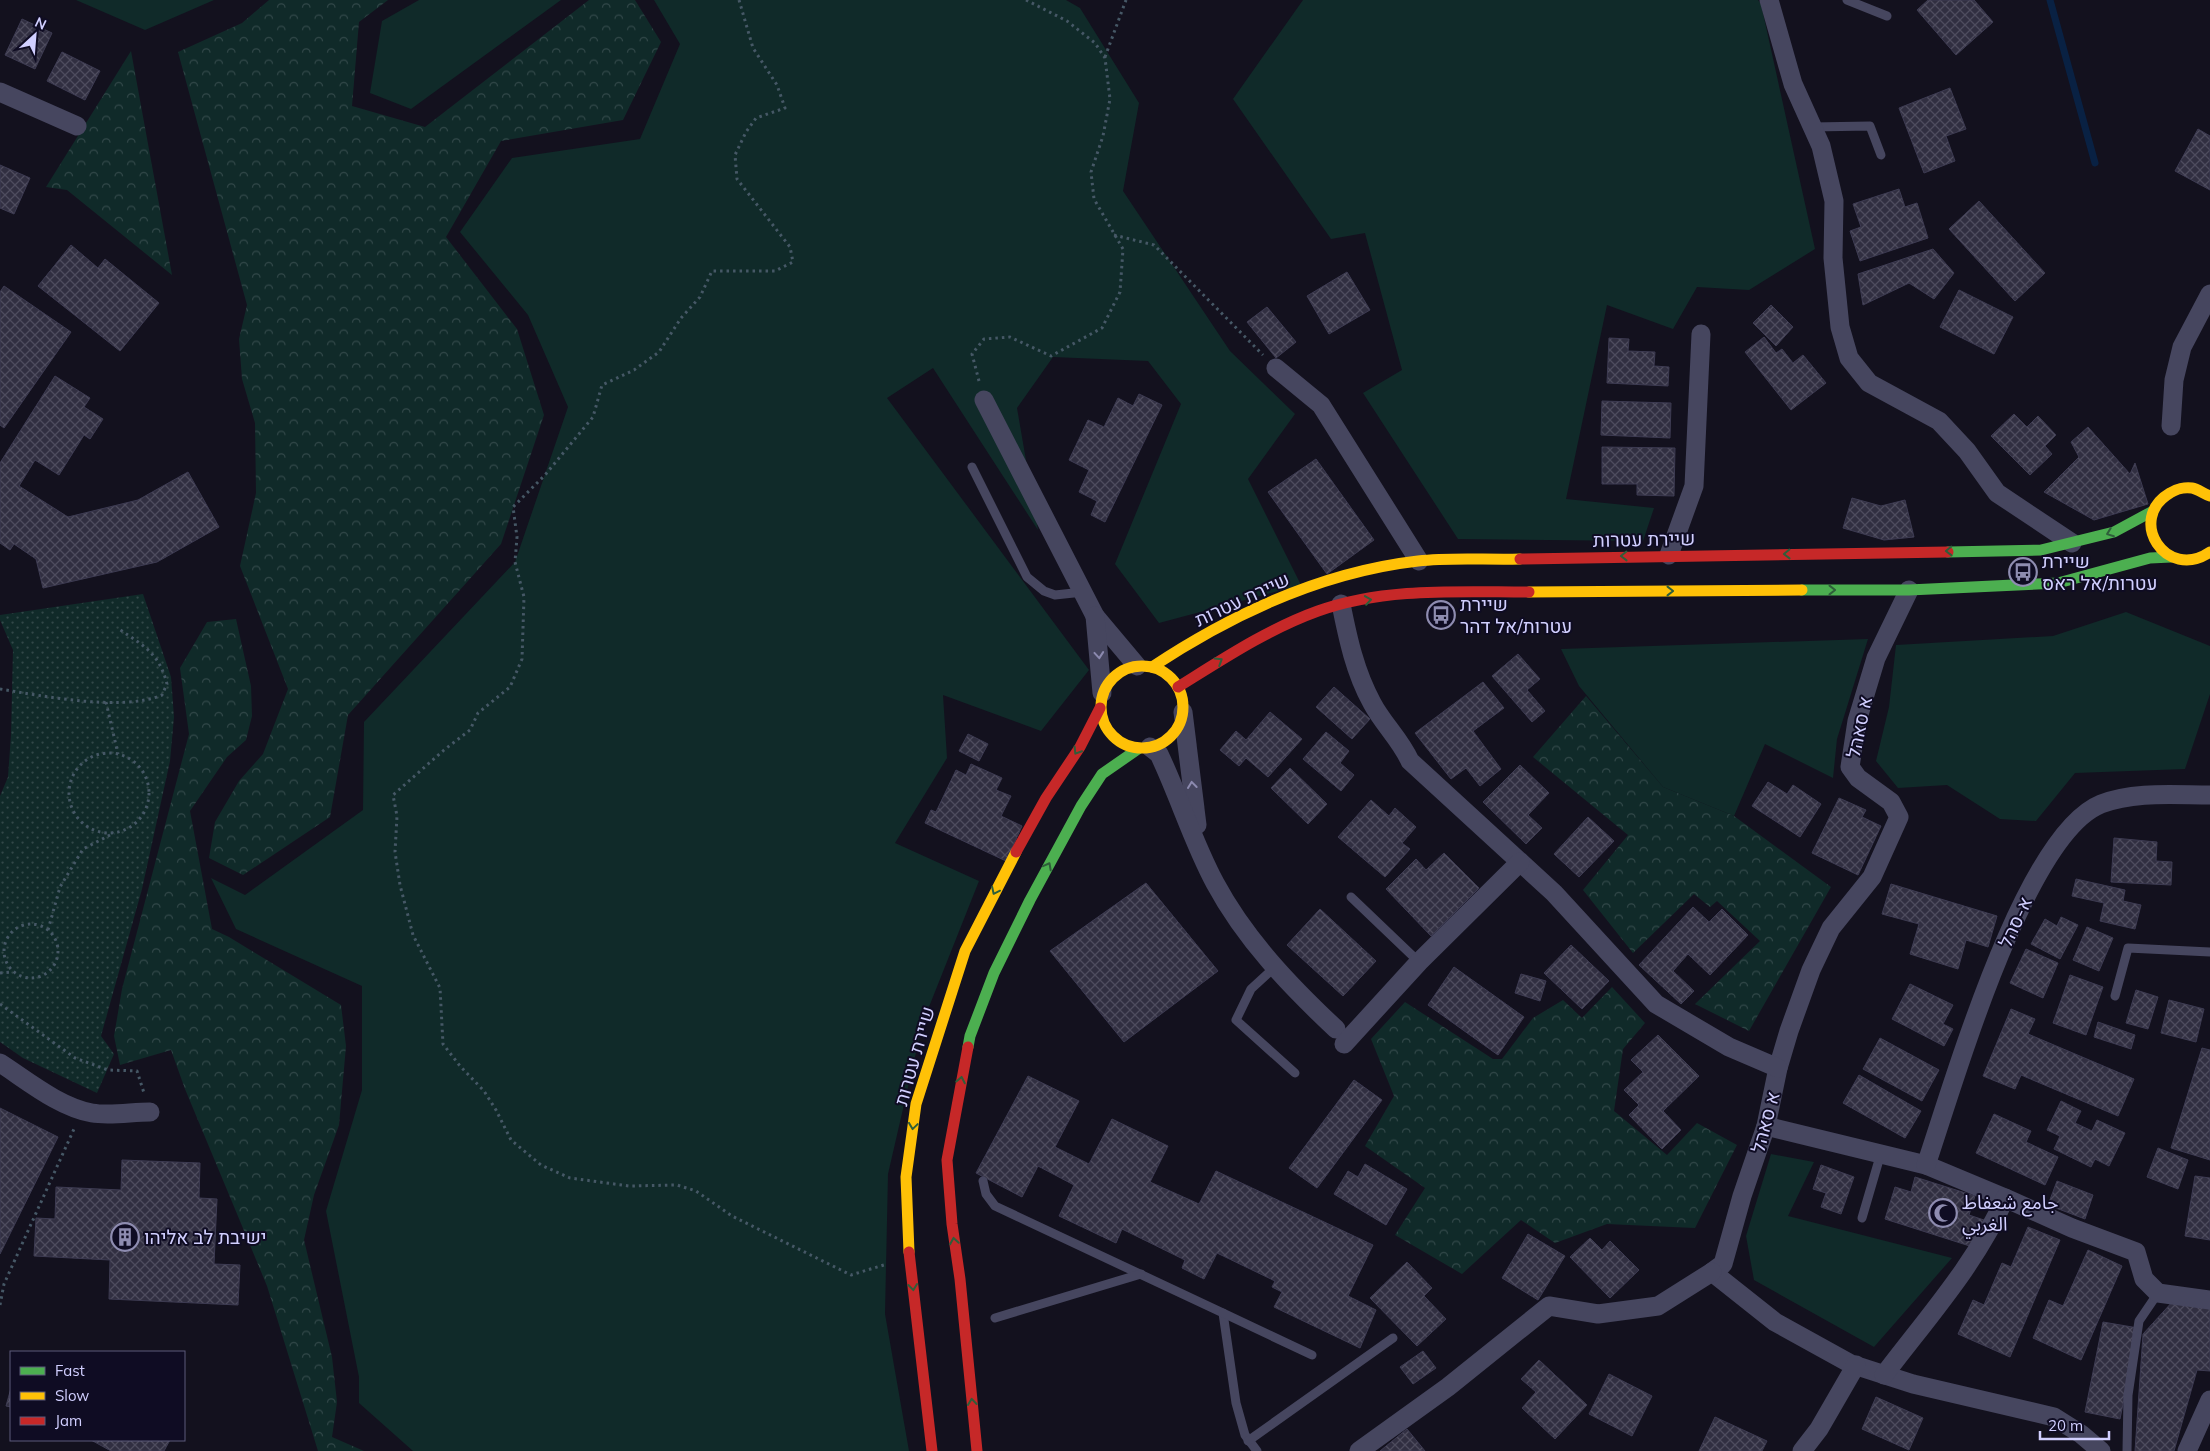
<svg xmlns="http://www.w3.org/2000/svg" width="2210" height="1451" viewBox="0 0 2210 1451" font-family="Mulish,'Noto Sans Arabic',Heebo,sans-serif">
<defs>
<pattern id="forest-crowns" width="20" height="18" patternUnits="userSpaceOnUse" patternTransform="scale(1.25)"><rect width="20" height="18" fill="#102a29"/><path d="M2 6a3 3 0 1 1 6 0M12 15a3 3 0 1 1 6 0" fill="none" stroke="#324849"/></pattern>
<pattern id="park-dots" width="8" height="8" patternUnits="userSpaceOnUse" patternTransform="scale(1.25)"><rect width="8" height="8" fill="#102a29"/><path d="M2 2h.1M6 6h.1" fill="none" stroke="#324849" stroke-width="1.8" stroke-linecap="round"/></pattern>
<pattern id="building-cross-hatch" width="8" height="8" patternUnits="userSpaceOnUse" patternTransform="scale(1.25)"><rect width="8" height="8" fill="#312f41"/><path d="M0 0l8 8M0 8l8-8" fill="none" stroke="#4e4c5e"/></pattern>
</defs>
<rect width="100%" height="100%" fill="#13111e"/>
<g fill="#102a29">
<path d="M76,0h138l-69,30z"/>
<path d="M419,0h142l-150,109 -41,-16 12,-72z"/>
<path d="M654,0h412l14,8 59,95 -16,88 107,160 65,63 -47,65 53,106 -142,38 -44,-59 66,-160 -33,-43 -95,-4 -36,51 21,122 -105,-162 -46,30 202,272 -48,61 -98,-36 4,63 -52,85 84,38 -56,141 -35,152 -3,140 24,137h-496l-54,-48v-26l-33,-166 36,-121v-104l-126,-57 -25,-51 34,17 118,-85 1,-88 151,-160 53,-155 -40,-92 -68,-83 52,-74 128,-19 40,-95z"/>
<path d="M1303,0h455l3,4 54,245 -66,41 -52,-3 -24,42 -66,-24 -41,194 88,9 -11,33 -185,-2 -95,-146 39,-23 -37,-137 -34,6 -98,-140z"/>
<path d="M2126,612l84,34v48l-25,75 -110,4 -39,48 -36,-2 -53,-34 -49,3 -22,-27 13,-54 7,-62 157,-9z"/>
<path d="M1868,639l-31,100 -4,39 -68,-34 -31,72 -71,-29 -84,-101 -18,-37z"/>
<path d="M1771,1154l43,8 -26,54 164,42 -78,89 -120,-67 -8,-44z"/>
</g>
<g fill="url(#forest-crowns)">
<path d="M269,0h119l-29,22 -7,84 73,21 164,-127h46l26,42 -38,78 -122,21 -55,96 71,92 27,86 -43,129 -153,171 -18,102 -87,58 -34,-17 6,-36 24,-41 24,-27 25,-65 -48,-123 16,-73 -1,-70 -13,-44 -3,-40 8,-34 -69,-253 64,-29z"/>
<path d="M131,51l41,224 -105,-85 -21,-3z"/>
<path d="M236,619l15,67 1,30 -6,24 -19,17 -37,54 22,118 17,8 112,68 5,41 -7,79 -25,70 -10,45 28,117 5,45 -5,35 32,14h-46l-51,-165 -82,-197 -14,-39 -51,15 -6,-29 8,-47 67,-255 -9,-66 27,-46z"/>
<path d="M1586,696l77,91 71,29 97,71 -82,144 -54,-27 65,-63 -43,-40 -7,6 -16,-13 -61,59 -50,-63 45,-55 -95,-78z"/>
<path d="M1612,987l33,36 -22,26 -9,62 53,44 30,-32 40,22 -42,83 -88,-4 -52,19 -34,-23 -59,54 -67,-39 30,-47 -60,-42 29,-50 -23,-57 34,-37 88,57h9l31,-41 30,-18 19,18z"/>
</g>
<path fill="url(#park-dots)" d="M143,594l28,83 3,40 -4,44 -28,128 -41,147 13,18 -17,39 -74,-35 -23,-16v-246l8,-19 3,-42 2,-85 -13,-30v-5z"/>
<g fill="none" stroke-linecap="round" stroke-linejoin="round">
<path stroke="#092143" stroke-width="7" d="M2050,0l45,163"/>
</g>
<g fill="url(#building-cross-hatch)" stroke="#3d3b52">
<path d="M1928,0h46l19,22 -37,33 -39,-45z"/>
<path d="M22,19l30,14 -17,36 -30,-14z"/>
<path d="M62,52l38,19 -15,29 -38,-19z"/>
<path d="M1950,88l16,41 -20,7 9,25 -31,12 -25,-65z"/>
<path d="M2198,129l12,7v54l-35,-19z"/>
<path d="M0,165l30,13 -16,36 -14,-6z"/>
<path d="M1899,189l6,18 12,-4 11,35 -68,23 -10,-30 11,-4 -8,-23z"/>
<path d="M1979,201l66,72 -30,28 -66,-72z"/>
<path d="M71,245l27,23 7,-9 54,44 -39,48 -82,-65z"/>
<path d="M1933,249l21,24 -20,26 -25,-16 -46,22 -5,-31z"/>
<path d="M1347,272l23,38 -41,24 -22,-38z"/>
<path d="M4,286l67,46 -67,96 -4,-3v-133z"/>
<path d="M1959,290l54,27 -19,37 -54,-27z"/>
<path d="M1771,305l22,22 -17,19 -23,-23z"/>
<path d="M1267,307l29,35 -20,16 -29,-36z"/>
<path d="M1764,337l12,16 6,-4 11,14 10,-8 23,28 -35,27 -46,-58z"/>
<path d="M1609,338l20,1 -1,12 27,1 -1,14 15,1 -1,19 -61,-3z"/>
<path d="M55,376l35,22 -6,9 19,12 -13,20 -6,-4 -25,40 -24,-15 -16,26 49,31 70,-17 50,-28 31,55 -62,35 -114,26 -7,-29 -22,-15 -4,6 -10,-7v-80z"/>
<path d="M1139,394l23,11 -57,117 -14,-7 6,-14 -18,-9 10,-22 -20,-10 19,-40 16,7 14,-29 15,8z"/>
<path d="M1602,401l69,2 -1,35 -69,-3z"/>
<path d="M2014,414l13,13 11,-11 18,19 -11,11 7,8 -22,21 -39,-39z"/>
<path d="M2088,427l42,47 5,-11 13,41 -54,16 -50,-28 35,-35 -8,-15z"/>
<path d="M1602,447l73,1 -1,48 -37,-1v-11h-35z"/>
<path d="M1316,459l58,81 -47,34 -59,-82z"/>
<path d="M1852,498l29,8 24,-6 9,37 -30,3 -41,-12z"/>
<path d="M1518,654l22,25 -13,11 18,21 -13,11 -40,-46z"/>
<path d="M1483,682l21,26 -31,23 28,38 -21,17 -14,-18 -15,11 -36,-46z"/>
<path d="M1334,687l36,32 -18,20 -36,-32z"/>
<path d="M1270,712l32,27 -34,38 -22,-19 -7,8 -19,-16 16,-19 10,9z"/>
<path d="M1326,732l23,19 -9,12 14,12 -13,16 -38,-32z"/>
<path d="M968,734l20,10 -9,17 -20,-10z"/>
<path d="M971,764l31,14 -6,12 15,6 -10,20 21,10 -16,35 -81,-38 6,-13 5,2 20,-42 10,5z"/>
<path d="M1520,765l29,28 -21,22 14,13 -16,16 -43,-42z"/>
<path d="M1290,768l37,36 -19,20 -37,-36z"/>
<path d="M1768,782l19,12 6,-9 28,19 -21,33 -48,-31z"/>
<path d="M1839,798l27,12 -4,7 19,9 -23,49 -46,-22z"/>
<path d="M1371,800l18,16 6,-8 21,19 -14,16 8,6 -25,28 -47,-40z"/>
<path d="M1588,817l26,24 -35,36 -25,-23z"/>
<path d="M2114,838l43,4 -1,19 16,1 -1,23 -60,-3z"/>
<path d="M1444,853l35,35 -48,48 -45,-47 30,-30 10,11z"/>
<path d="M2076,879l49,11 -2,11 18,4 -6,24 -35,-8 4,-18 -32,-7z"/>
<path d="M1146,883l72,88 -94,71 -74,-91z"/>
<path d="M1891,884l106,32 -9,31 -22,-7 -8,29 -48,-15 9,-30 -37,-10z"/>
<path d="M1693,907l16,15 13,-13 26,26 -38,40 -22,-21 -15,17 21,20 -13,13 -42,-39z"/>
<path d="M1320,909l56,52 -33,35 -56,-51z"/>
<path d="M2061,917l17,8 -18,34 -29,-15 14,-25 12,7z"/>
<path d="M2087,927l26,11 -14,33 -26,-11z"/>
<path d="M1571,945l38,36 -27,28 -38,-36z"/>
<path d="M2026,949l32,14 -15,35 -33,-15z"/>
<path d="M1454,967l70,50 -26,38 -70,-50z"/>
<path d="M1521,974l25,7 -6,20 -25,-8z"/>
<path d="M2070,975l33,12 -17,48 -33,-12z"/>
<path d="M1910,984l43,21 -10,19 10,5 -9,17 -52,-27z"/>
<path d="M2136,990l22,7 -10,32 -22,-6z"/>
<path d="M2169,1000l35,9 -8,33 -35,-9z"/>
<path d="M2011,1009l24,10 -7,15 106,45 -16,37 -97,-41 -6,14 -32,-13z"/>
<path d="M2098,1022l37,13 -4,14 -37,-12z"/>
<path d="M1658,1035l41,41 -36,35 18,19 -19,19 -33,-34 10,-10 -15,-15 19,-18 -12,-12z"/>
<path d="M1880,1038l59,32 -17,31 -59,-32z"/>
<path d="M2202,1048l8,2v110l-39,-12z"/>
<path d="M1859,1075l62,36 -16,27 -62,-35z"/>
<path d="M1028,1076l51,25 -24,46 34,17 23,-45 56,27 -18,36 49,22 17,-33 157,74 -25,51 28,14 -16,38 -86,-41 8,-15 -10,-5 3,-6 -58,-28 -13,26 -22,-11 3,-8 -63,-31 -6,14 -57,-27 15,-31 -36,-19 -16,31 -46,-24z"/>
<path d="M1354,1080l28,20 -65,88 -28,-20z"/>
<path d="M2061,1101l20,10 -6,12 17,8 5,-11 28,13 -16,33 -14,-7 -4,8 -37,-18 6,-13 -13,-6z"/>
<path d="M0,1108l58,29 -58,117z"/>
<path d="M1994,1114l37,17 -5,11 32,15 -13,28 -69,-32z"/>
<path d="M2158,1148l30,12 -10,29 -31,-12z"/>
<path d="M122,1160l78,3 -1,35 18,1 -3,65 26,1 -2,40 -129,-6 1,-39 -76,-4 2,-38 19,1 1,-32 65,3z"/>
<path d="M1365,1164l42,25 -21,36 -52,-31 14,-23 10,6z"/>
<path d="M1821,1165l33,12 -13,37 -20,-7 5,-14 -13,-4z"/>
<path d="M2195,1176l15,2v62l-25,-4z"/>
<path d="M1915,1177l60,19 -6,19 15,5 -8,28 -91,-29 10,-32 16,5z"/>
<path d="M2057,1181l36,14 -8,24 -37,-14z"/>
<path d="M2028,1227l32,13 -50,117 -52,-23 15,-34 11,5 18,-42 9,4z"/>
<path d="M1528,1234l37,22 -27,44 -36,-22z"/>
<path d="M1590,1238l12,12 8,-9 29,29 -29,28 -40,-41z"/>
<path d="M2088,1250l34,16 -41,94 -48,-22 16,-38 14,6z"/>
<path d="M1407,1262l25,26 -8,8 22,23 -29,27 -47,-48z"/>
<path d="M2174,1300l36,8v63l-13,-1 -23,81h-39l8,-117z"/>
<path d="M2103,1322l35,6 -18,91 -35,-7z"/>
<path d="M1423,1351l13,17 -23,16 -13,-17z"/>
<path d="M1539,1360l48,45 -32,34 -33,-31 14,-16 -15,-13z"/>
<path d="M1609,1374l43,22 -20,40 -43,-22z"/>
<path d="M11,1388v19l-5,-1z"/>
<path d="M1876,1397l47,21 -14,32 -47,-21z"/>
<path d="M1715,1417l52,24 -5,10h-63z"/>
<path d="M1407,1429l18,22h-45z"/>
<path d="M91,1440h79l-6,11h-53z"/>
</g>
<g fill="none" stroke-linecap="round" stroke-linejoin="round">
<g stroke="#465866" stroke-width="3" stroke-dasharray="2.5 4" stroke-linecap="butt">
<path d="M739,0l14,48 24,37 8,23 -29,10 -10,14 -11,23 2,24 53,68 3,15 -18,9h-63l-12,26 -19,21 -22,34 -25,18 -32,15 -9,32 -48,58 -32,32 4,30 -2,25 9,35 -2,62 -12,28 -32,26 -8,17 -26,20 -51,45 4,21 -2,36 5,33 13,50 27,53 3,56 17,22 24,25 12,19 15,30 30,25 29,13 59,8 48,-1 19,6 36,25 119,59 36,-11"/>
<path d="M1105,57l21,-57"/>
<path d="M1114,235l40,10 109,110"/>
<path d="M979,381l-7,-27 12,-15 26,-2 41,19 51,-28 18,-36 3,-43 -29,-50 -3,-27 12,-36 7,-37 -5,-41 -10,-15 -28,-22 -41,-21"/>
<path d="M0,689c43,7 122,23 162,6l5,-11c-8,-31 -23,-38 -48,-55"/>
<path d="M106,702l12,52"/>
<circle cx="109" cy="793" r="40"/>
<circle cx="31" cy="951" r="27"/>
<path d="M48,930l12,-43 23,-38 31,-16"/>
<path d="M0,973l12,-1"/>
<path d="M0,1004l75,54 33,12 29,1 7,22"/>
<path d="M0,1305l4,-21 70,-155"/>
</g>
<g stroke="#46465f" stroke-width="9">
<path d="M1847,0l40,16"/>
<path d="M1812,127l58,-1 11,29"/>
<path d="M972,467l55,110 17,14 11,4 28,-3"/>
<path d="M1351,897l68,65"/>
<path d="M1275,967l-24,22 -15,31 59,53"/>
<path d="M2115,996l13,-48 82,4"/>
<path d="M983,1181l3,13 9,12 228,107 13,90 9,32 12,16"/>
<path d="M1862,1218l19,-65"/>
<path d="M1223,1313l89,42"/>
<path d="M995,1318l146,-44"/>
<path d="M1248,1441l145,-103"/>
<path d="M2127,1451l1,-56 11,-74 19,-28"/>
</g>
<g stroke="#46465f" stroke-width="19">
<path d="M1769,0l24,84 28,62 13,55 -1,57 7,69 9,31 20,25 70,38 28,30 30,42 75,50"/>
<path d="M0,92l77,34"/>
<path d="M1276,368l45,37 98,156"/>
<path d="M984,400l111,216 42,50"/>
<path d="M2171,426l3,-46 8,-33 28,-53"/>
<path d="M1669,555l25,-69 7,-152"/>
<path d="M1909,590l-33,68 -19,63 -7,46 8,11 33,24 8,15 -27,60 -41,51 -20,42 -22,61 -11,37 -12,58 -24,70 -19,68 -11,8 63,50 76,42 62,20 141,33 27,17 20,17"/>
<path d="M1341,604c7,35 14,68 31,99 11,21 28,36 38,58l144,132 102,111 73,43 49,21"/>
<path d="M1095,616l7,77"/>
<path d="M1183,712l14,113"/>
<path d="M1150,747l9,7c20,42 34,88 56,129 30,56 75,103 121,146"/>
<path d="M1344,1044l75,-82 101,-100"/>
<path d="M0,1063c28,18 59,44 92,50 18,3 40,-1 58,-1"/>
<path d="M1766,1126l160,39 79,33c-29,66 -78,120 -121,177"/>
<path d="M1926,1165c27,-79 98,-330 175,-361 33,-13 74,-9 109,-9"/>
<path d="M2005,1198l67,30 64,24 8,27 14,14 52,7"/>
<path d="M1359,1451l89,-64 101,-81 49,8 60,-8 54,-34"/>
<path d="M1802,1451l17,-22 37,-64"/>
<path d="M2187,1451l23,-51"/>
</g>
<g stroke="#4caf50" stroke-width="11">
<path d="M1948,552l93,-2 73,-18 39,-21"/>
<path d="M1802,590h107l149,-7 92,-25 21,-1"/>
<path d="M968,1047l2,-11 24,-63 36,-73 51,-94 21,-32 36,-25"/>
</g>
<g stroke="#ffc107" stroke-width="11">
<path d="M2210,496c-6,-2 -12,-7 -18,-8 -7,-1 -16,1 -22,5 -44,26 -4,89 40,59"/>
<path d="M1529,592l273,-2"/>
<circle cx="1142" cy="707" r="41"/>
<path d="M1152,667c80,-53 169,-95 266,-106 33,-4 68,-1 102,-2"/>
<path d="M909,1252l-3,-75 10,-73 49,-153 51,-99"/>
</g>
<g stroke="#c62828" stroke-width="11">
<path d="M1520,559l428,-7"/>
<path d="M1178,687c45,-28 90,-58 140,-76 67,-24 141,-19 211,-19"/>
<path d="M1016,852l30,-54 34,-51 20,-39"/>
<path d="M968,1047l-21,113 5,64 8,55 17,172"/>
<path d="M909,1252l23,199"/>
</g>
</g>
<defs><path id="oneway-chevron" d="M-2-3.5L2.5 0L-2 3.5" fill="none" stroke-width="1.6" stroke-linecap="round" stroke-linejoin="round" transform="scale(1.25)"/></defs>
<g stroke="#2e5e3a">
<use href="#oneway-chevron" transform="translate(2110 533) rotate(159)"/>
<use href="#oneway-chevron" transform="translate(1949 551) rotate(179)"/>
<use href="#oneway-chevron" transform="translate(1787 554) rotate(179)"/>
<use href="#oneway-chevron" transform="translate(1624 556) rotate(179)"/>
<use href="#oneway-chevron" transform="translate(1832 590)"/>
<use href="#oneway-chevron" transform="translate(1670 591)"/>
<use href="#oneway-chevron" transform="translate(1368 600) rotate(-8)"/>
<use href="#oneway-chevron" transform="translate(1219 661) rotate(-32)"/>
<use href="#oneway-chevron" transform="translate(1077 751) rotate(122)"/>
<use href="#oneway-chevron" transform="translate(1048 866) rotate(-62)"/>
<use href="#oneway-chevron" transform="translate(995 891) rotate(116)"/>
<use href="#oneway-chevron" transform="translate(961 1080) rotate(-79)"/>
<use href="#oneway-chevron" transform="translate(913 1126) rotate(98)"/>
<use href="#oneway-chevron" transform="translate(954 1241) rotate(-99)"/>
<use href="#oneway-chevron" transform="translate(913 1287) rotate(83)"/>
<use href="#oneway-chevron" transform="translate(972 1402) rotate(-96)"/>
</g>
<g stroke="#8c8aaf">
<use href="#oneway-chevron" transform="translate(1099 655) rotate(85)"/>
<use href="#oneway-chevron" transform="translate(1192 785) rotate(-97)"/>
</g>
<defs>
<symbol id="bus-ring" viewBox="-11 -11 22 22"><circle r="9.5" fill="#0f0c23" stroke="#8e8cb0" stroke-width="1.5"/><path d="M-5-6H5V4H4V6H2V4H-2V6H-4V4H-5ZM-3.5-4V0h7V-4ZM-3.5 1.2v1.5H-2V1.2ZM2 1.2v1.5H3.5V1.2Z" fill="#8e8cb0"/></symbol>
<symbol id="mosque-ring" viewBox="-11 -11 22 22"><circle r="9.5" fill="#0f0c23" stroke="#8e8cb0" stroke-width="1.5"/><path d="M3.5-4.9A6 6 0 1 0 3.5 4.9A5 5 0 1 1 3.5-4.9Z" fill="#8e8cb0"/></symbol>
<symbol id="building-ring" viewBox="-11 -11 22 22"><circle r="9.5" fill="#0f0c23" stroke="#8e8cb0" stroke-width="1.5"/><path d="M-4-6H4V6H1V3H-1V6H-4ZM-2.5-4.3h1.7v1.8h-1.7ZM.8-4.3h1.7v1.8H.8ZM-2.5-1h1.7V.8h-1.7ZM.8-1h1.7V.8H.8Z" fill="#8e8cb0"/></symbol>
</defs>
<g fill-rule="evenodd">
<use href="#bus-ring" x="2007" y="556" width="32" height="32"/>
<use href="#bus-ring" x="1425" y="599" width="32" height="32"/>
<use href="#mosque-ring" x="1927" y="1197" width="32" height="32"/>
<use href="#building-ring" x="109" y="1221" width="32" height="32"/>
</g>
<g text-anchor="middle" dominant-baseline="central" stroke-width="4" stroke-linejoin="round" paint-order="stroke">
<g font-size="19" fill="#d1cfff" stroke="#0f0c23">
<text transform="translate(1644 539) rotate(-1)">שיירת עטרות</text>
<text transform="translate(1242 599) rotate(-25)">שיירת עטרות</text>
<text transform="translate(1859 727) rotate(-78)">א סאהל</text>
<text transform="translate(2015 922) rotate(-65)">א-סהל</text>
<text transform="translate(914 1056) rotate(-74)">שיירת עטרות</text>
<text transform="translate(1765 1122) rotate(-75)">א סאהל</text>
</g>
<g font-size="19" fill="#d1cfff" stroke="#0f0c23" text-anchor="start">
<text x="2042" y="561">שיירת<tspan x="2042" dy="22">עטרות/אל ראס</tspan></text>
<text x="1460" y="604">שיירת<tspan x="1460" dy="22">עטרות/אל דהר</tspan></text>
<text x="1962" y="1202">جامع شعفاط<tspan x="1962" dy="22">الغربي</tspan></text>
<text x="144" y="1237">ישיבת לב אליהו</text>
</g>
</g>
<rect x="10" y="1351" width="175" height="90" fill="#0f0c23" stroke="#5d5a7b"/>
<rect x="20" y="1367" width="25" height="8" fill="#4caf50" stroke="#5d5a7b"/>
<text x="55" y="1376" font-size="15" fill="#d1cfff">Fast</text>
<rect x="20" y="1392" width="25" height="8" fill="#ffc107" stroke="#5d5a7b"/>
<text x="55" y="1401" font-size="15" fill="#d1cfff">Slow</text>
<rect x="20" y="1417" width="25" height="8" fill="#c62828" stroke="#5d5a7b"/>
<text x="55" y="1426" font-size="15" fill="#d1cfff">Jam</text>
<g transform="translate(35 35) rotate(26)" stroke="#0f0c23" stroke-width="4" paint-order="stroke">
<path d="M0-4L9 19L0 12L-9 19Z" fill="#d1cfff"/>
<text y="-8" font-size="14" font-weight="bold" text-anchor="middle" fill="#d1cfff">N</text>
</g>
<path d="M2040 1431v8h69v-8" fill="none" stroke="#d1cfff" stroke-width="2.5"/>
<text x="2048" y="1431" font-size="15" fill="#d1cfff" stroke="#0f0c23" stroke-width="4" paint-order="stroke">20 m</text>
</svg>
